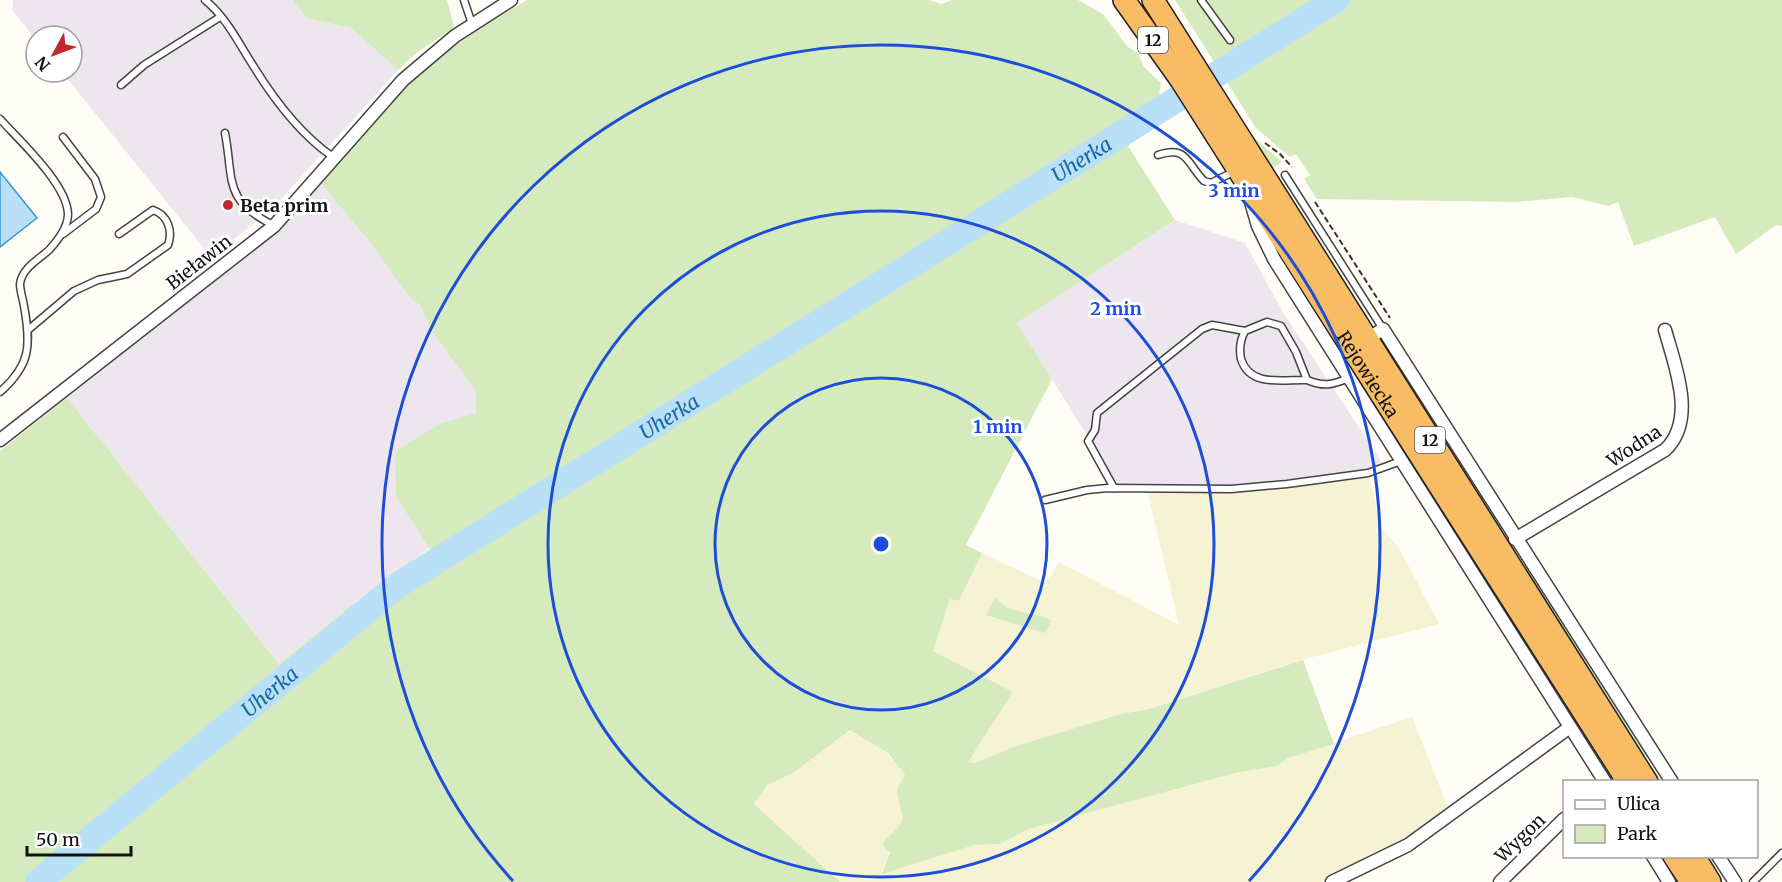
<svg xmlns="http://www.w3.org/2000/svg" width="1782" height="882" viewBox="0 0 1782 882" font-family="Merriweather,serif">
<rect width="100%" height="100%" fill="#fffdf5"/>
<g fill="#eee6ef">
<path d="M13,0h279l14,18 45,10 47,42 -127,140 -60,47 -149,-185h10v-36h-36v4l-24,-30z"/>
<path d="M318,180l50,60 43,59 9,6 11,25 45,61 1,22 -35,10 -46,74 34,51 -81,59 -70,57 -212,-266 164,-130 44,-39z"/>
<path d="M1175,220l70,23 39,71 99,150 -15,7 -137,15 -113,-1 -101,-162z"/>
</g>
<g fill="#f6f3d4">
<path d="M1368,471l13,57 18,20 40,76 -138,36 -152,49 -28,5 -108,33 -38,16h-7l-35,-112 17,-52 9,2 23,-48 64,30 13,-21 120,63 -33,-140 85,1z"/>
<path d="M1412,717l37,93 -45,32 -83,40h-481l-86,-78 12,-19 27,-12 50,-40 12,-2 32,22 18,22 -7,23 6,16 -4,12 -5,6 -13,41 92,-28 26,-1 29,-15 99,-27 113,-30 29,-5 18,-9z"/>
</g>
<g fill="#d5ebbd">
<path d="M292,0h155l7,27 -39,27 -17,16 -47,-42 -45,-10z"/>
<path d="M527,0h402l12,4 11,-4h126l25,14 25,33 10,6 6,14 17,16 -6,36 -27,27 47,74 -158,103 35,56 -86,166 16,8 -23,48 -9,-2 -17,52 80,41 -45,70 7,1 38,-16 108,-33 28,-5 154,-49 31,84 -46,14 -11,8 -37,6 -112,30 -99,27 -29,15 -26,1 -92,29 8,-22 -5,-3 -2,-7c31,-27 16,-22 14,-53l8,-14 -17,-22 -38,-23 -57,43 -26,12 -13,19 86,78h-840v-431l67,-53 212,266 70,-57 81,-58 -34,-52 -1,-46 47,-28 34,-10v-22l-45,-61 -11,-25 -9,-6 -43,-59 -50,-60 95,-104 73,-52z"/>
<path d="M1175,0h607v226l-6,-1 -40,29 -21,-37 -81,29 -16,-44 -10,4 -36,-9 -56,5 -199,-3 -13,-20 6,-4 -14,-21 -6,3 -34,-29z"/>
<path d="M1223,91l26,42 33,29 -9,6 97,153 -1,4 -148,-232z"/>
<path d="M1266,227l353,554h-9l-330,-519z"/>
<path d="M1382,341l272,421 -2,1 -26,-29z"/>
<path d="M995,598l12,10 40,10 5,3 -7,12 -59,-18z"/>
</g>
<path fill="#b9e0f7" stroke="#3f96cf" stroke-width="1.5" d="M0,172l37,46 -37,29z"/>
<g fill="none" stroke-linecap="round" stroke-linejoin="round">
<path stroke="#3f96cf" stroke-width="4.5" d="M43,878l3,4"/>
<path stroke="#b9e0f7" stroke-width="26" id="s1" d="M38,882l360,-297 938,-585"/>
<defs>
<g id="service">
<path d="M205,0c22,18 34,44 49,67 21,34 46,67 79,90"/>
<path d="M464,0l8,24"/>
<path d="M1201,0l29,40"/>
<path d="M121,85l23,-20 76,-48"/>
<path d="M0,119c20,22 67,65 68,95 0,14 -11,27 -19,36 -11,10 -27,18 -29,34 0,7 3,15 4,22 7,39 7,59 -24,86"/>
<path d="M225,133c9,48 -2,67 48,92"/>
<path d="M1158,155c30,-10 29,9 46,26l7,2 24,-12"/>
<path d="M1285,175l98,154"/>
<path d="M63,234l33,-25 5,-12 -6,-18 -32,-42"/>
<path d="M28,330l46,-39 24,-11 29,-6 41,-29c5,-14 0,-30 -15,-35l-34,24"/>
<path d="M1307,380c-23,-1 -57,8 -66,-21 -2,-10 -1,-19 4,-28l22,-9 14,4 15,26 11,28c17,7 25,5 42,-2"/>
<path d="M1114,488l-26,-47 7,-11 2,-17 105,-84 10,-4 33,6"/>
<path d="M1045,500l42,-10 21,-2 123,1 56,-5 81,-11 33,-12"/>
<path d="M1753,882l29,-29"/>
</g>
<g id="minor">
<path d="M1251,202l7,24 16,33 331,523"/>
<path d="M1366,340l17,-11 289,453"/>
<path d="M0,440l274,-214 129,-146 52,-44 56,-36"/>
<path d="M1515,539l150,-89c32,-30 10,-84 0,-120"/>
<path d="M1653,856l16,26"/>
<path d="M1718,856l17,26"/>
<path d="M1332,882l76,-37 162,-118"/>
<path d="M1500,882l64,-63"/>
</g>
<g id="trunk">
<path id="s2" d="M1124,0l57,80 447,702"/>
<path d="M1153,0l494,782"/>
<path d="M1674,856l17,26"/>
<path d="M1694,856l16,26"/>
</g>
</defs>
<use href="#service" stroke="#444" stroke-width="9"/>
<use href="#minor" stroke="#444" stroke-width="15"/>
<use href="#trunk" stroke="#222" stroke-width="24"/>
<g stroke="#333" stroke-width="2" stroke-dasharray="6 3" stroke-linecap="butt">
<path d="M1265,143l15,11 12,13"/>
<path d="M1315,202l75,116"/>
</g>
<use href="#service" stroke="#fff" stroke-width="6"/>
<use href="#minor" stroke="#fff" stroke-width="12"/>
<use href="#trunk" stroke="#f7bc64" stroke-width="21"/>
</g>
<g fill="none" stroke="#1d4ed8" stroke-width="3">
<circle cx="881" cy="544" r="166"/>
<circle cx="881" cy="544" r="333"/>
<path d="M513 881A499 499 0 1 1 1249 881"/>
</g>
<circle fill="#c4262e" stroke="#fff" stroke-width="2" cx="228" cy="205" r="6"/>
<g text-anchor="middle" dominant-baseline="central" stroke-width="6" stroke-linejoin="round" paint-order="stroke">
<g fill="#fff" stroke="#585858" stroke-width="1.5">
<rect x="1138" y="27" width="30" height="26" rx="4.5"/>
<rect x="1415" y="427" width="30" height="26" rx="4.5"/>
</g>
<g font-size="16" font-weight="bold" fill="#111">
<text x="1153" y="40">12</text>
<text x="1430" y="440">12</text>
</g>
<g font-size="18" font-weight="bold" fill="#111" stroke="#fff" text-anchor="start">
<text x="240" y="205">Beta prim</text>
</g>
<g font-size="18" fill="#111" stroke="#fff">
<text transform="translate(199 262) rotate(-38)">Bieławin</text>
<text stroke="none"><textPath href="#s2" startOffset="447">Rejowiecka</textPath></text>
<text transform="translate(1634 446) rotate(-33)">Wodna</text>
<text transform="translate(1520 838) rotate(-44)">Wygon</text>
</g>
<g font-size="20" font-style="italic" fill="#1768a6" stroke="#fff">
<text stroke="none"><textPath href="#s1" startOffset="1272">Uherka</textPath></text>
<text stroke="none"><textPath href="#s1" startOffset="786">Uherka</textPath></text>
<text stroke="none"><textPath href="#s1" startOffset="300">Uherka</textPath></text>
</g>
</g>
<circle cx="881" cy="544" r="9" fill="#1d4ed8" stroke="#fff" stroke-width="3"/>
<g font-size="18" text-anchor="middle" font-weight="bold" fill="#1d4ed8" stroke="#fff" stroke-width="6" stroke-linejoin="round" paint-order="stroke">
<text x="1234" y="197">3 min</text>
<text x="1116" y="315">2 min</text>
<text x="998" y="433">1 min</text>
</g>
<rect x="1563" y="780" width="195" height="78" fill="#ffffff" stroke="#a0a0a0" stroke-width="1.5"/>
<rect x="1575" y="800" width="30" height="9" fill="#ffffff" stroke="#a0a0a0" stroke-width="1.5"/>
<text x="1617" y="810" font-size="18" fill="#111111">Ulica</text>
<rect x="1575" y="825" width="30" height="18" fill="#d5ebbd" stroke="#a0a0a0" stroke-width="1.5"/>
<text x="1617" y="840" font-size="18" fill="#111111">Park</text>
<g transform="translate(54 54) rotate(229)"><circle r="28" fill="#ffffff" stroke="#a0a0a0" stroke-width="1.5"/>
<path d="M0-4.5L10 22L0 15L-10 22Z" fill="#c4262e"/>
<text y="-9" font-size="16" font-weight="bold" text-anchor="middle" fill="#111111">N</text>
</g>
<path d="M27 846v9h104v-9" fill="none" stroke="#111111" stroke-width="3"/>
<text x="36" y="846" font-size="18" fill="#111111" stroke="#ffffff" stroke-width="4.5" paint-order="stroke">50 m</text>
</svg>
